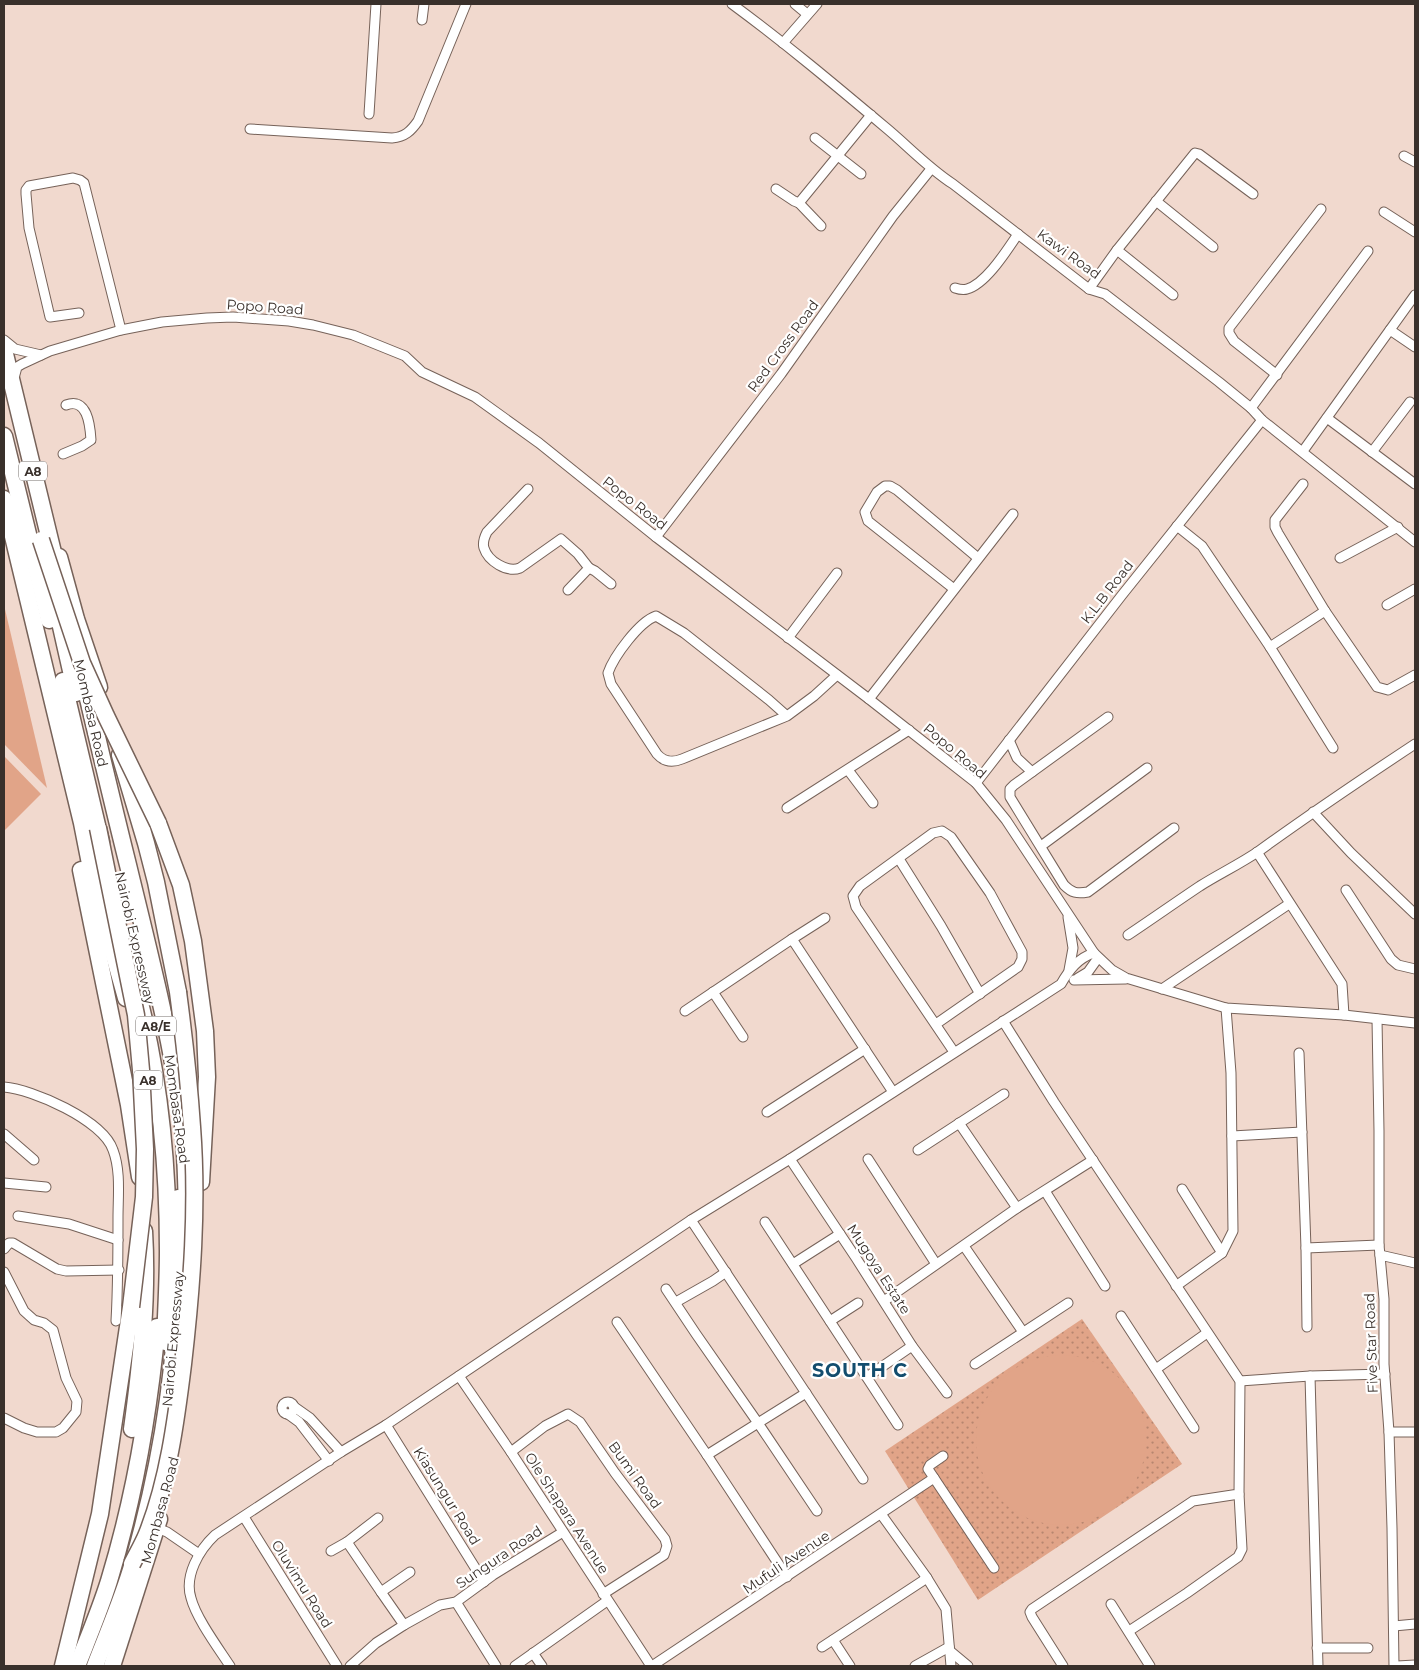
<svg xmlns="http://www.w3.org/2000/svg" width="1419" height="1670" viewBox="0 0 1419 1670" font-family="Montserrat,sans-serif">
<defs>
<pattern id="park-dots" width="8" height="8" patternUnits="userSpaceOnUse" patternTransform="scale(1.25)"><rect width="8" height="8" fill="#e1a488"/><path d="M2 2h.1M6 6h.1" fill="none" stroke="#b7866f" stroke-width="1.8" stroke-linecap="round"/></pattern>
</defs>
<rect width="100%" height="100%" fill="#f1d9ce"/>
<path fill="url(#park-dots)" d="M1082,1319l100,145 -204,136 -93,-149z"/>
<g fill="#e1a488">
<path d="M4,605l43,183 -43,-44z"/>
<path d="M4,756l37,38 -37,37z"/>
<circle cx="1061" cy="1440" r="85"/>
</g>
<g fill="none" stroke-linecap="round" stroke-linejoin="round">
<defs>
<g id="street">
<path d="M732,4c53,39 103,81 153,123 23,19 42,40 68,57l136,105 16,5 114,88 32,26 11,12 153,122"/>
<path d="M795,4l12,10"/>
<path d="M422,20l2,-16"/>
<path d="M783,43l34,-39"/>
<path d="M369,114l7,-110"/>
<path d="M250,129l142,9c13,-1 19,-7 26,-17l48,-117"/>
<path d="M815,138l46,36"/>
<path d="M1404,156l11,6"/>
<path d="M776,189l18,12 5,2 22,23"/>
<path d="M1156,201l57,46"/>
<path d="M799,203l72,-88"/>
<path d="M1384,212l31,20"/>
<path d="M1117,250l56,45"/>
<path d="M955,288c3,1 9,2 12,1 19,-5 40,-39 51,-55"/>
<path d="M1089,289l28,-39 78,-97 4,1 54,40"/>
<path d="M79,313l-29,4 -21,-89 -3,-34v-4l3,-4 44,-8 7,2 4,3 37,147"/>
<path d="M1390,330l25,17"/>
<path d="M4,340l11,9 26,6"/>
<path d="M1277,375l-43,-34 -5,-8v-5l92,-119"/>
<path d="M14,378l3,-11 5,-3 28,-13 71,-21 41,-8 45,-4 26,-1 56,4 24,4 40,10 52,21 17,16 53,25 64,46 117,94 213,162 107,84 30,37 88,133 18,17 14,8 100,30 118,7 71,8"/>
<path d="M1251,408l117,-157"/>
<path d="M1327,418l88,66"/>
<path d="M1303,451l112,-156"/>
<path d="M1372,452l38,-50"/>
<path d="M63,454l19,-8 9,-6c-1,-16 -4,-43 -25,-35"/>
<path d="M1303,484l-28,36v7l3,6 47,78 52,76 11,3 27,-15"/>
<path d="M528,489l-41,43c-2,4 -5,10 -3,16 4,13 23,25 36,20l41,-29 17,15 11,14 -21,22"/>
<path d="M1177,526l25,20 68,101 63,101"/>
<path d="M656,537l125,-163 112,-158 38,-47"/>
<path d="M1340,558l58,-31"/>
<path d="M589,568l6,3 16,13"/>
<path d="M954,589l-86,-68 -3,-9 12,-20 8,-6h5l7,4 81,68"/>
<path d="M1387,605l28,-16"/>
<path d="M788,638l49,-65"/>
<path d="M1270,647l55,-36"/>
<path d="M869,699l144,-185"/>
<path d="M787,716l-18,-16 -85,-67 -28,-17c-17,6 -42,40 -48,57l3,11 46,70c7,8 15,9 25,5l105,-43 27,-20 23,-21"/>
<path d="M1108,717l-94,68 -4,4v8l54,88c8,8 13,9 24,7l86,-64"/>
<path d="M1009,740l8,18 15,14"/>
<path d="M848,770l25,33"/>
<path d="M976,783l146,-188 140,-175"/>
<path d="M787,808l122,-78"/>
<path d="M1313,812l38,41 64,61"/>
<path d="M1041,846l106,-78"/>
<path d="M1257,852l85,132 2,31"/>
<path d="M899,859l42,67 39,68"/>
<path d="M1346,890l45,69 7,6 17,4"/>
<path d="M1068,917l5,31 -4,22"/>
<path d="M1128,935c24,-16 48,-33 72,-49 19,-12 40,-22 59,-35 51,-37 103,-72 156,-107"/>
<path d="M792,939l33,-21"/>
<path d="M1078,978l10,-6 10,-14"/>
<path d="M1074,980l52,-1"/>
<path d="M1162,989l127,-85"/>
<path d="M713,992l30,45"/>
<path d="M685,1011l107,-72 101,153"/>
<path d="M1377,1019l2,112v114l5,54v65l5,68 3,96 2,138"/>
<path d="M1003,1021l51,81 186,279 -1,113 -46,7 -161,108 -2,3 2,5 31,49"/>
<path d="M936,1024l82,-57 4,-8v-7l-32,-59 -39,-56 -9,-6 -9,2 -73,53 -7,10 3,11 98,145"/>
<path d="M1299,1053l7,195 1,79"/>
<path d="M4,1087c28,2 99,33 109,63 8,21 5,46 5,68 0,35 0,69 -2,103"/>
<path d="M767,1112l98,-63"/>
<path d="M959,1123l58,85"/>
<path d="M4,1134l30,26"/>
<path d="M1232,1136l70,-4"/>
<path d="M918,1150l86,-56"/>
<path d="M790,1159l66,99 56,88 35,47"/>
<path d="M868,1159l68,105"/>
<path d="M4,1183l42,4"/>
<path d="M1182,1189l40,64"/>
<path d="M1045,1191l60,95"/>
<path d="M18,1216l51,8 49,16"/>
<path d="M691,1220l172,259"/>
<path d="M765,1222l133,203"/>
<path d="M964,1246l59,86"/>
<path d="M1306,1248l73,-3"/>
<path d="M4,1249l5,-6h4l44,26 9,2 53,-1"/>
<path d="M1380,1255l35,8"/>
<path d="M793,1264l47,-30"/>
<path d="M4,1272l20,39 10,9 10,3 9,7 13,48 11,23 -1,11 -13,16 -7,4h-19l-13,-4 -20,-10"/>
<path d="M1176,1286l46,-33 11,-22 -2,-158 -5,-65"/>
<path d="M666,1289l30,45 62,89 59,88"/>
<path d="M884,1301l133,-93 76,-48"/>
<path d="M676,1302l37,-21 13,-9"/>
<path d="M1121,1316l73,112"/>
<path d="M830,1321l28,-18"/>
<path d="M617,1322l90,133 80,122"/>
<path d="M975,1364l93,-61"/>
<path d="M1156,1369l51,-36"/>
<path d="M459,1376l52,76 140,214"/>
<path d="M1310,1376l8,290"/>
<path d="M867,1377l45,-31"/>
<path d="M1240,1381l70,-5 75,-2"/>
<circle cx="288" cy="1408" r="6"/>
<path d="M293,1406l17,12 31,34"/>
<path d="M288,1414l11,8 30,39"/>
<path d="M386,1425l98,157"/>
<path d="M1389,1432h26"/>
<path d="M511,1452l34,-26 23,-12 12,8 35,51 50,66 2,7 -3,9 -61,39"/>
<path d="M707,1455l99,-62"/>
<path d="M943,1456l-13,9 -2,4 66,99"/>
<path d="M881,1514l46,64 19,31 5,57"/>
<path d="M244,1517l93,149"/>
<path d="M378,1518l-31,24 34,50"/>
<path d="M157,1528l10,4 32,22"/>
<path d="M331,1551l16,-9"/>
<path d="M456,1602l40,64"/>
<path d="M1111,1604l39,62"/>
<path d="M404,1625l-23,-33 29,-20"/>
<path d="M1394,1626l21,-2"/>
<path d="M1129,1631l58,-38 51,-36 4,-8 -3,-55"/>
<path d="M833,1640l17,26"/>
<path d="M822,1647l105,-69"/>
<path d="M1317,1648h51"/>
<path d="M950,1651l18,15"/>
<path d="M533,1653l9,13"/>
<path d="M230,1666c-11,-17 -34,-48 -39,-68 -7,-22 8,-48 24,-63l126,-83 45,-27 305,-205 99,-61 271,-175c8,-14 17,-26 33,-31"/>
<path d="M350,1666l26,-23 28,-18 36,-20 16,-3 37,-27 70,-43"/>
<path d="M515,1666l92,-65"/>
<path d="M652,1666l282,-188"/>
<path d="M915,1666l34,-19"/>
<path d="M1397,1666l18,-1"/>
</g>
<g id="highway">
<path d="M4,350l53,219"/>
<path d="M4,436l45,184"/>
<path d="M4,499l78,324 12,61 32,114"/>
<path d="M59,557l17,62 23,68"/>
<path d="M55,600l21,93"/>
<path d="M82,673c15,64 30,128 46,192 20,83 42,167 54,252 4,32 4,64 5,95"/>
<path d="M63,681l38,161"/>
<path d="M120,755l26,88 10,39 22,110"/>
<path d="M158,823l23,62 12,56 12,90 2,46 -6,105"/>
<path d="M81,870l48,235 11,72"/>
<path d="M139,999c21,82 29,168 29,252 0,30 -2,61 -3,91"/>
<path d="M132,1429c9,-65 16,-132 12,-198"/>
<path d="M63,1666l37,-152 31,-207"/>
<path d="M77,1666c11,-28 23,-56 32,-85 25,-82 40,-169 48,-254"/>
<path d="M95,1666c13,-34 28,-68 38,-103 35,-121 50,-239 45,-365"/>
<path d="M112,1666l47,-147"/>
</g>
</defs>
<use href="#street" stroke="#766259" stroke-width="11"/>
<use href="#highway" stroke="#766259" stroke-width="19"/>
<use href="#street" stroke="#fff" stroke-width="9"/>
<use href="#highway" stroke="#fff" stroke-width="16"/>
<defs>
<g id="highway-bridge">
<path d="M41,540l41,123 24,53 52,107"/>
<path d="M98,828l38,187 5,55 4,79 -1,48 -13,110"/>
<path d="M132,1564c5,-10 11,-20 15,-30 21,-53 29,-113 36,-170 9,-78 15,-158 9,-237 -3,-45 -8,-90 -14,-135"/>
</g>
</defs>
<use href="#highway-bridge" stroke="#766259" stroke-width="19" stroke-linecap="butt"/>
<use href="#highway-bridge" stroke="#fff" stroke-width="16"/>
</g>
<g text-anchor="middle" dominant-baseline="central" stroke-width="4.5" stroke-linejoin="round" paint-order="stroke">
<g fill="#fff" stroke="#746e6b" stroke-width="1">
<rect x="19" y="461.5" width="28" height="19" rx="4"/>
<rect x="136" y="1016.5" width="40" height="19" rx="4"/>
<rect x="134" y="1070.5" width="28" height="19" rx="4"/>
</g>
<g font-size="12" font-weight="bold" fill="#39302b">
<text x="33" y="471">A8</text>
<text x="156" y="1026">A8/E</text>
<text x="148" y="1080">A8</text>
</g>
<g font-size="14" fill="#39302b" stroke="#fff">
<text transform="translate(1069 254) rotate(36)">Kawi Road</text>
<text transform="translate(265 307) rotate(4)">Popo Road</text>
<text transform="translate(783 346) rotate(-54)">Red Cross Road</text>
<text transform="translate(635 503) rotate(38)">Popo Road</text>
<text transform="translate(1107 592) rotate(-52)">K.L.B Road</text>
<text transform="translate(91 713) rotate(77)">Mombasa Road</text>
<text transform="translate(955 751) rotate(40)">Popo Road</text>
<text transform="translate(135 938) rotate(77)">Nairobi Expressway</text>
<text transform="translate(177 1109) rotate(82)">Mombasa Road</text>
<text transform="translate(879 1269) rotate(57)">Mugoya Estate</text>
<text transform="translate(173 1339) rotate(-85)">Nairobi Expressway</text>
<text transform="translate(1371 1343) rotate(-92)">Five Star Road</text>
<text transform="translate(635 1475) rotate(54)">Bumi Road</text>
<text transform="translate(447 1496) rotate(58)">Kiasungur Road</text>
<text transform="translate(160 1510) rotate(-75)">Mombasa Road</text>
<text transform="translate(567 1513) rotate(57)">Ole Shapara Avenue</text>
<text transform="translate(499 1557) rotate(-34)">Sungura Road</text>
<text transform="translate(786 1562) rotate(-34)">Mufuli Avenue</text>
<text transform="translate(302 1584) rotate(58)">Oluvimu Road</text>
</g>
<g font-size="19" font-weight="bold" letter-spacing="1" fill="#134d6e" stroke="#fff">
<text x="860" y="1370">SOUTH C</text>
</g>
</g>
<rect width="1419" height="1670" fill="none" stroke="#39302b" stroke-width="10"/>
</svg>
